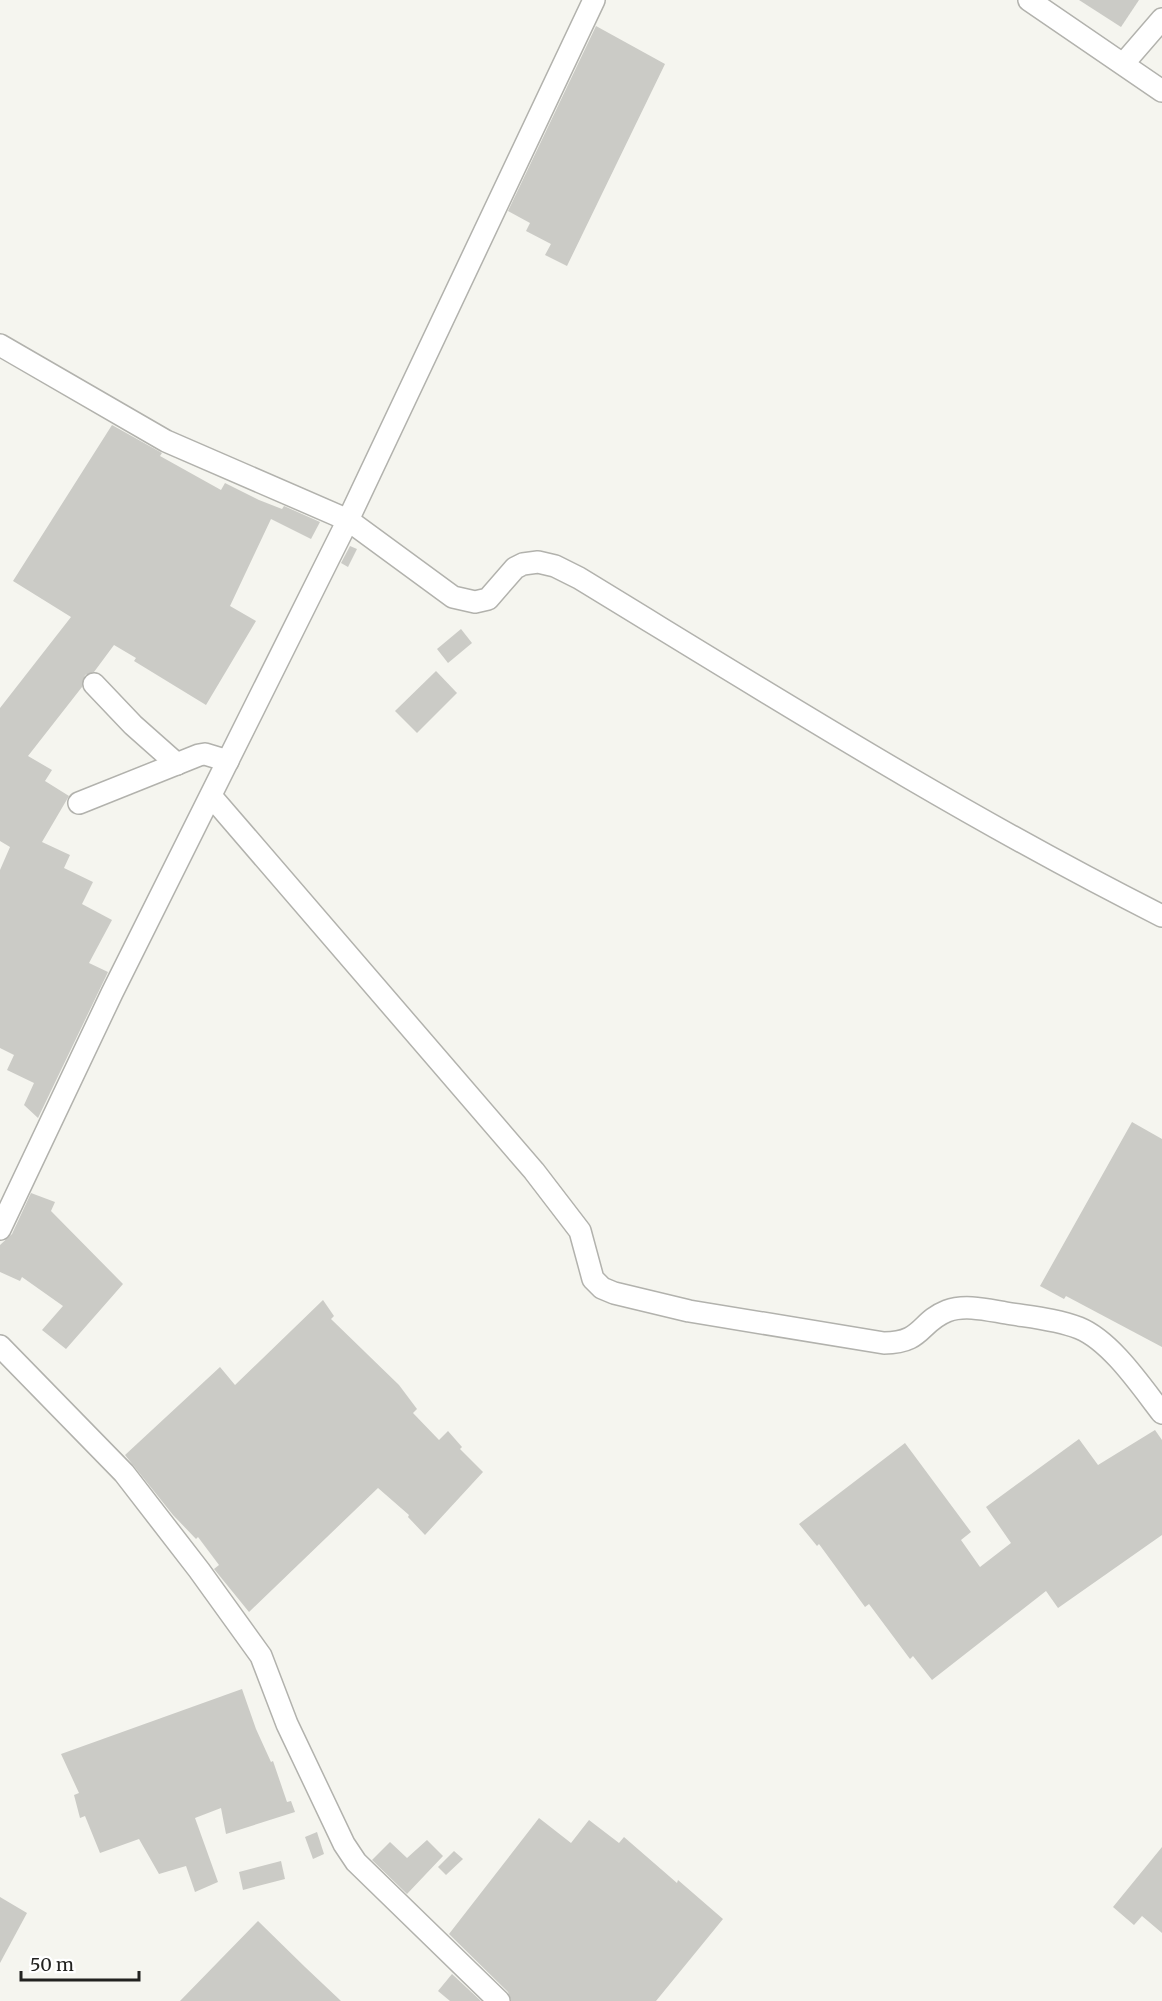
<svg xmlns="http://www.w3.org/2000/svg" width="1162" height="2001" viewBox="0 0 1162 2001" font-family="Merriweather,serif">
<rect width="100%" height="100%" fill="#f5f5ef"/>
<g fill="#cbcbc6">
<path d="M1079,0h60l-18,27z"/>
<path d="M596,26l69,38 -98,202 -22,-11 6,-11 -25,-13 4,-8 -22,-12z"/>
<path d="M112,425l50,28 -2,3 61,34 4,-7 34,17 23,9 2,-3 36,16 -9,17 -40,-20 -41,87 26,15 -50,84 -72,-44 2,-3 -22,-13 -20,27 -9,3 -3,12 -54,69 24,14 -7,11 24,15 -27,46 28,13 -6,13 29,14 -11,22 30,16 -23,43 19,9 -70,146 -14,-13 10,-22 -27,-13 7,-15 -14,-7v-178l10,-23 -10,-6v-133l71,-91 -58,-36z"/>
<path d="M350,546l7,3 -9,18 -7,-4z"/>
<path d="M461,629l11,14 -24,20 -11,-14z"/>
<path d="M436,671l21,22 -40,40 -22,-22z"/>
<path d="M1132,1122l30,17v208l-96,-51 -2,3 -24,-13z"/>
<path d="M31,1193l24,9 -4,9 72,73 -57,65 -24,-19 21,-24 -41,-29 -2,4 -20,-9v-27l12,-11z"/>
<path d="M323,1300l11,16 -3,3 68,66 18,24 -4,4 26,27 9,-9 14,16 -2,2 23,23 -58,63 -17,-18 1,-2 -31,-27 -129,124 -35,-43 5,-4 -21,-28 -2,2 -23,-24 -48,-60 95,-88 15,18z"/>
<path d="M1155,1430l7,10v95l-104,73 -12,-17 -114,89 -19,-24 -3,3 -41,-55 -4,3 -46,-63 -2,2 -18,-22 106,-81 66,89 -10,8 19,27 31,-24 -25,-36 93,-68 19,26z"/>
<path d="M242,1689l14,40 15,33 2,-1 14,41 4,-1 4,11 -69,22 -5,-26 -26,10 23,64 -23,10 -9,-26 -27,8 -20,-35 -39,14 -15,-37 -5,2 -6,-23 5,-2 -18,-39z"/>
<path d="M539,1818l32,25 18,-23 30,23 5,-6 53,46 1,-3 45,39 -67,82h-145l-3,-9 -59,-58z"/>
<path d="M317,1832l7,22 -11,5 -8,-22z"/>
<path d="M427,1840l16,16 -36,38 -35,-34 18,-18 17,16z"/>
<path d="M1162,1847v86l-20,-17 -8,9 -21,-18z"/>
<path d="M454,1851l9,8 -17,16 -8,-8z"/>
<path d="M281,1861l4,18 -42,11 -4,-18z"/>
<path d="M0,1897l27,16 -27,50z"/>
<path d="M258,1921l47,46 36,34h-161z"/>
<path d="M452,1974l29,27h-31l-12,-10z"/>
</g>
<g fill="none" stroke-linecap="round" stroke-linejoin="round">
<defs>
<g id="minor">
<path d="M1029,0l133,91"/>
<path d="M1124,63l38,-44"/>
<path d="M0,345l166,96 182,79 105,77 22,5 13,-3 27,-31 8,-4 15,-2 17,4 24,12c192,117 382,237 583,338"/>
<path d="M94,684l39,41 44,39"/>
<path d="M211,796l323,375 46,60 13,48 9,9 12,5 75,18 195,32c39,0 35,-21 63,-32 18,-7 41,-1 59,2 24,4 50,6 73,15 32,13 62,58 83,85"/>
<path d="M79,803l120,-48 6,-1 23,7"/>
<path d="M0,1229l112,-236 236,-473 246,-520"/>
<path d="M0,1346l124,127 75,97 62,86 26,68 57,120 12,18 143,139"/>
</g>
</defs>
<use href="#minor" stroke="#b2b2ad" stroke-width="24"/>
<use href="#minor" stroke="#fff" stroke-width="21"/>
</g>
<path d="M21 1971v9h118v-9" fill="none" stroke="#222220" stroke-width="3"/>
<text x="30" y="1971" font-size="18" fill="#222220" stroke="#ffffff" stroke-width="4.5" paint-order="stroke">50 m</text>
</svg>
